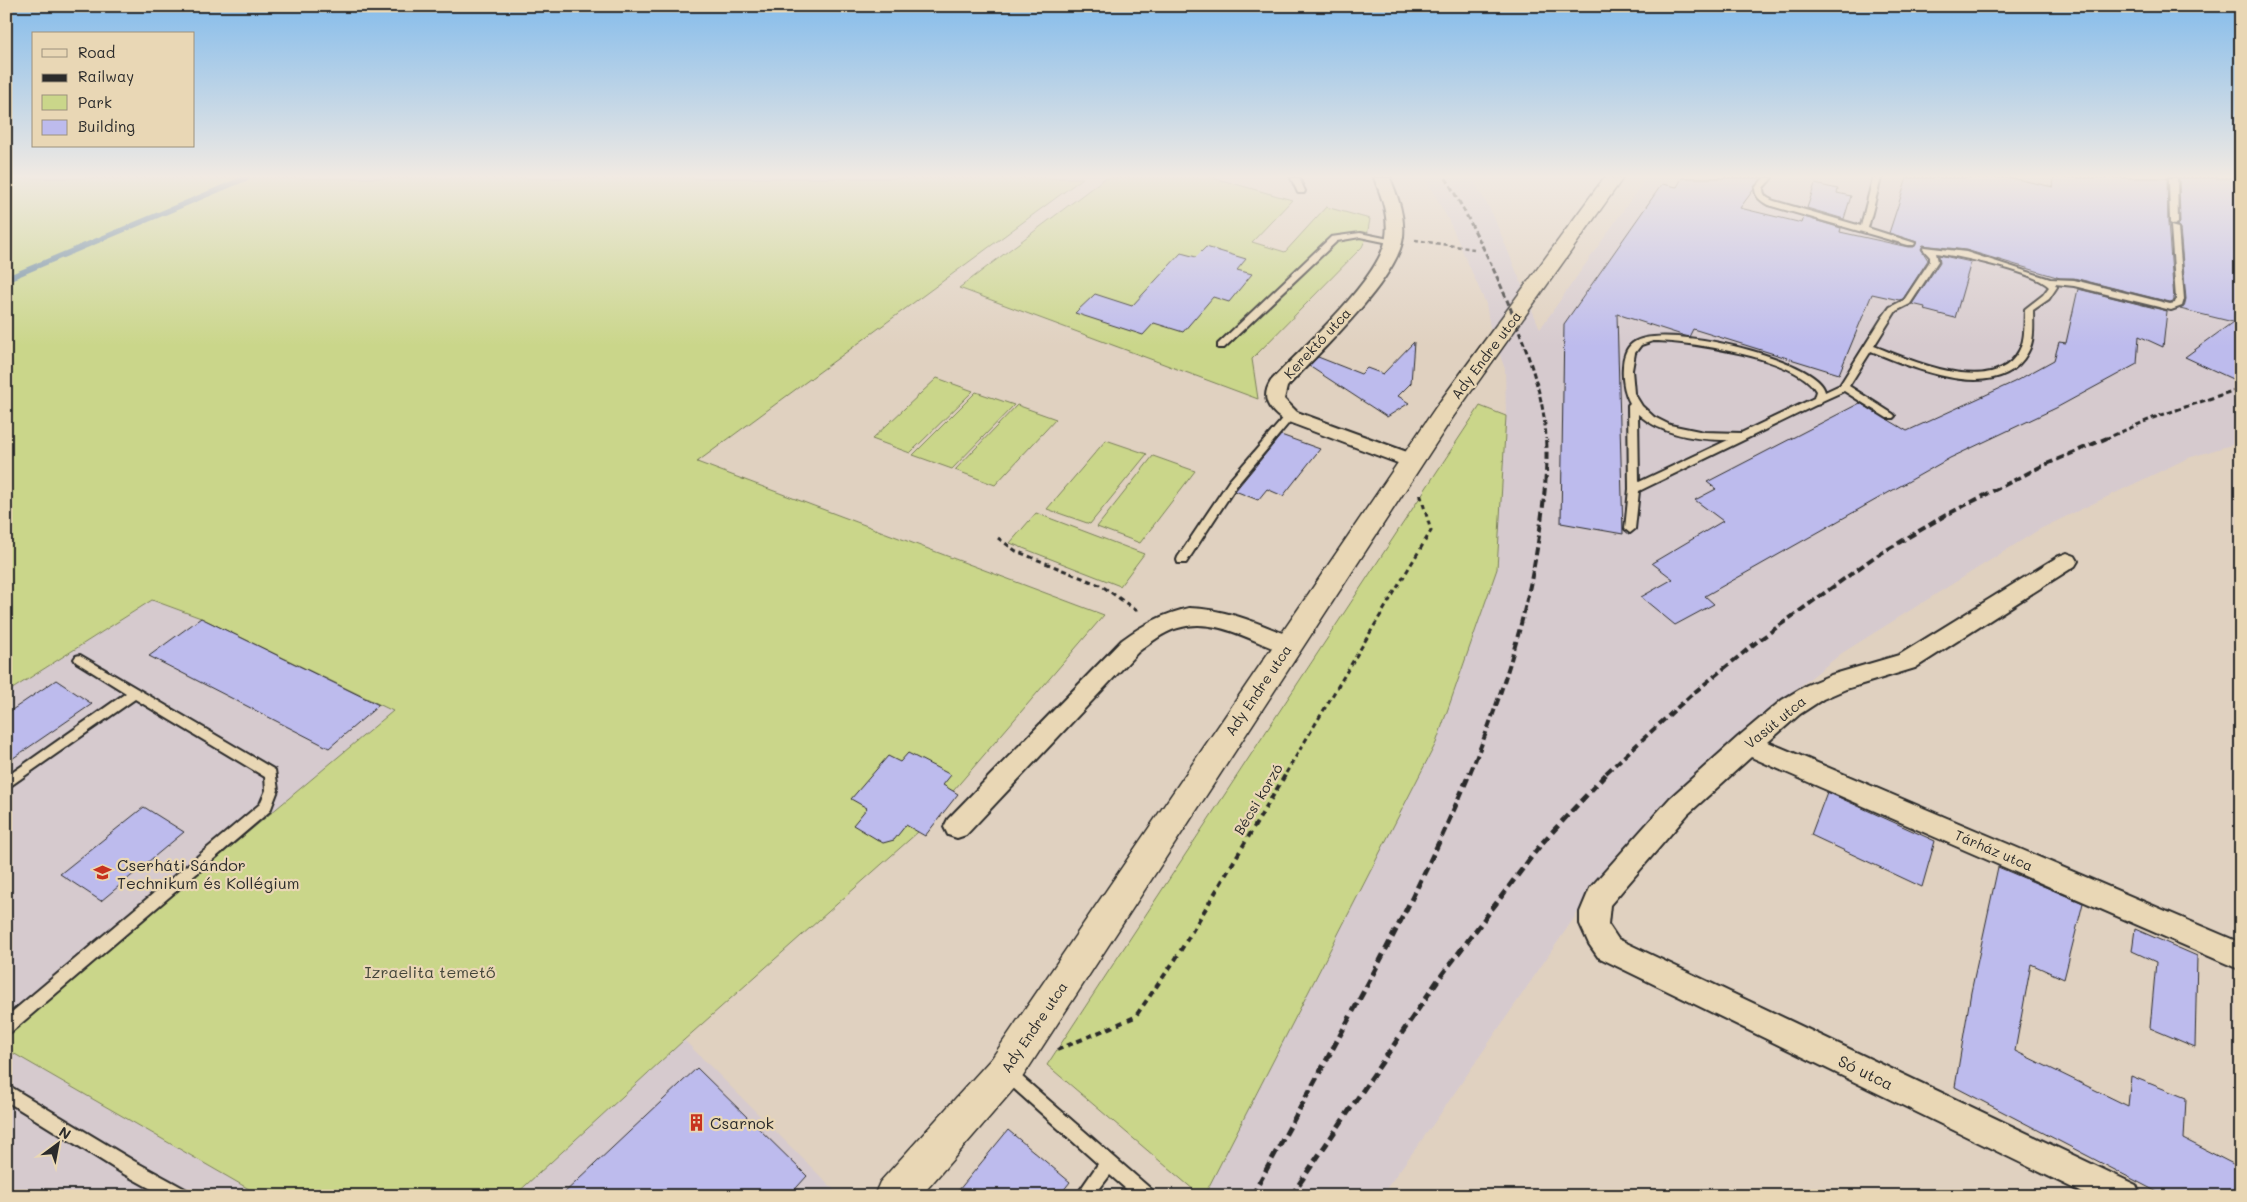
<svg xmlns="http://www.w3.org/2000/svg" width="2247" height="1202" viewBox="0 0 2247 1202" font-family="Mali,sans-serif">
<rect width="100%" height="100%" fill="#e0d1c0"/>
<filter id="ink" filterUnits="userSpaceOnUse"><feTurbulence type="fractalNoise" baseFrequency=".02" numOctaves="2"/><feDisplacementMap in="SourceGraphic" scale="10" xChannelSelector="R" yChannelSelector="G"/><feConvolveMatrix kernelMatrix="1 2 1 2 8 2 1 2 1" color-interpolation-filters="sRGB"/></filter>
<g filter="url(#ink)">
<g fill="#d6cace">
<path d="M1426,178h46l21,37 47,114 106,-151h595v264l-53,16 -148,71 -198,124 -104,83 -136,141 -168,246 -53,73h-177l232,-453 61,-174 9,-153 -1,-47 -15,-41 -4,-24 -35,-79z"/>
<path d="M152,600l49,18 193,93 -388,324v-342z"/>
<path d="M684,1040l156,156h-326z"/>
<path d="M6,1049l255,147h-255z"/>
</g>
<g fill="#cad68a" stroke="#7a805a">
<path d="M6,178h1077l-386,284 407,153 -186,217 -234,208 -170,156h-253l-255,-147v-14l387,-324 -192,-93 -49,-18 -146,93z"/>
<path d="M1105,178h109l78,22 -40,42 33,10 41,-45 44,12 -3,17 -5,11 -110,112 6,40 -299,-111z"/>
<path d="M937,378l36,13 -63,62 -38,-14z"/>
<path d="M976,392l38,13 -62,64 -39,-14z"/>
<path d="M1017,405l39,14 -61,66 -40,-15z"/>
<path d="M1480,406l26,10 -9,153 -61,174 -232,453h-3l-154,-131z"/>
<path d="M1106,440l41,14 -57,70 -43,-15z"/>
<path d="M1153,456l42,15 -55,72 -43,-16z"/>
<path d="M1036,513l108,41 -24,32 -110,-43z"/>
</g>
<g fill="none" stroke-linecap="round" stroke-linejoin="round">
<path stroke="#6889a1" stroke-width="5.5" d="M6,279l240,-101"/>
</g>
<g fill="#bdbbed" stroke="#2b2b2b">
<path d="M1682,178h80l-22,30 62,15 2,-6 37,11 -1,4 68,15h6l3,-5 -28,-9 18,-55h105l41,9 1,-9h113l1,45 6,76 -1,2 -3,1 -96,-24h-14l-94,-28 -43,-5 -2,4 7,11 -25,39 -4,1 -27,-6 -33,80 -146,-45 -4,8 -4,-1 -68,-22 6,220 -62,-11 3,-199 98,-140 15,3z"/>
<path d="M2179,178h62v205l-56,-26 48,-35 -53,-13 4,-2 2,-8 -6,-71 -3,-2 3,-3z"/>
<path d="M1815,184l23,5 -1,4 14,3 -7,23 -37,-11z"/>
<path d="M1206,247l40,12 -9,11 15,4 -23,28 -16,-5 -30,35 -29,-9 -11,12 -68,-22 20,-19 37,12 49,-53 15,4z"/>
<path d="M1939,255l32,7 -16,56 -31,-8 1,-3 -13,-3 28,-42z"/>
<path d="M2078,289l89,22 -4,36 -24,-11 -2,28 -81,44 -106,50 -245,138 9,8 -39,21 -34,-28 32,-18 -21,-16 71,-42 -28,-21 21,-11 -9,-7 153,-79 47,28 107,-49 40,-22 5,-18 7,1z"/>
<path d="M1414,342l-3,41 -13,13 11,7 -22,14 -78,-51 9,-9 43,17 6,-6 16,6z"/>
<path d="M1281,435l39,14 -37,47 -16,-7 -9,11 -23,-9z"/>
<path d="M201,618l178,87 -50,43 -180,-92z"/>
<path d="M56,680l36,24 -86,59v-49z"/>
<path d="M908,753l43,22 -8,10 15,9 -33,42 -19,-11 -12,15 -11,3 -30,-18 14,-17 -16,-9 37,-43 12,6z"/>
<path d="M1827,792l108,49 -13,46 -111,-52z"/>
<path d="M144,807l40,25 -83,69 -41,-27z"/>
<path d="M1998,867l85,36 -19,76 -33,-15 -16,87 113,55 3,-30 55,22 -2,41 57,29v28h-76l-210,-109 16,-95z"/>
<path d="M2135,929l62,27 -2,91 -45,-19 6,-66 -24,-11z"/>
<path d="M697,1068l110,108 -18,20h-228z"/>
<path d="M1008,1130l62,52 -11,14h-105z"/>
</g>
<g fill="none" stroke-linecap="round" stroke-linejoin="round">
<defs>
<g id="service">
<path d="M1291,178h8l6,13 -1,2h-6z"/>
<path d="M1764,178h8l-9,10c0,8 4,10 11,13l87,25 12,-48h8l-13,50 47,15 -1,2h-6l-140,-40c-7,-4 -13,-8 -13,-17z"/>
<path d="M2169,178h8l1,45 -4,2 -4,-2z"/>
<path d="M2171,226l7,2 6,71 -2,7 -11,4 -97,-24 -19,-2 2,3 -8,12 -16,11c0,13 2,30 -5,42 -29,54 -115,16 -157,-1l-22,35 44,28 2,2 -2,2h-6l-43,-27 -22,10 -2,3 -4,1 -177,86 -4,38 -5,4 -5,-4 4,-40 -1,-84 2,-2c-6,-11 -8,-24 -7,-37 0,-8 3,-18 10,-23 27,-22 187,16 192,49l15,-7 42,-67 8,-11 14,-7 26,-39v-4l-7,-8 1,-2 42,5 84,27 24,1 96,24 5,-1 1,-4zM1936,253c22,3 100,19 113,34l-6,8 -18,14c-1,13 1,30 -6,42 -25,47 -109,9 -145,-5l22,-35 14,-7 28,-43zM1653,341c35,0 146,17 163,50l-2,7 -73,35 -37,-1 -34,-7 -16,-8 -12,-11 -8,-13 -2,-23 3,-17 6,-8zM1638,414c24,21 58,26 90,26l-89,42z"/>
<path d="M1360,233l34,7 4,2 -4,2 -34,-7 -23,4 -113,107h-6v-4l113,-107z"/>
<path d="M1290,413l3,1 2,2 -2,2 -56,67 -51,78h-8l-1,-3 1,-3 51,-76 58,-67z"/>
<path d="M80,655l195,115 3,20 -8,21 -259,221 -5,2v-17l254,-213 6,-14 -1,-13 -130,-78 -129,90v-12l120,-84 -50,-31 -2,-3 2,-3z"/>
<path d="M1008,1066l5,3 139,121 2,6h-20l-24,-21 -16,21h-18l22,-32 -95,-85 -3,-5 3,-5z"/>
<path d="M6,1084l128,77 53,29 2,6h-25l-42,-23 -116,-72z"/>
</g>
<g id="minor">
<path d="M1374,178h16c8,19 15,38 13,59 -5,43 -86,117 -116,150l-3,12 13,13 121,44 3,5 -3,5 -7,2 -128,-48c-14,-10 -23,-22 -12,-39 30,-32 111,-104 115,-144 3,-21 -4,-40 -12,-59z"/>
<path d="M2067,553l8,3 3,5 -3,5 -160,102 -69,21 -23,10 -23,15 -32,28 473,201v27l-490,-213 -63,57 -78,91 -2,19 10,15 518,246 5,11h-52l-491,-239 -9,-13 -9,-20v-12l10,-24 80,-90 68,-61 44,-37 25,-15 24,-10 68,-20 160,-99z"/>
<path d="M1189,608c39,1 73,17 108,31l4,6 -4,6 -8,3c-35,-11 -73,-38 -111,-26 -15,4 -28,15 -40,24l-172,183 -9,3 -9,-3 -4,-8 4,-8 174,-179c22,-16 41,-26 67,-32z"/>
</g>
<path id="tertiary" d="M1604,178h19l-170,239 -435,667 -97,112h-47l6,-14 112,-124 444,-651z"/>
</defs>
<use href="#service" stroke="#2b2b2b" stroke-width="4"/>
<use href="#minor" stroke="#2b2b2b" stroke-width="4"/>
<use href="#tertiary" stroke="#2b2b2b" stroke-width="3"/>
<path stroke="#2b2b2b" stroke-width="2.5" stroke-dasharray="4 3" stroke-linecap="butt" d="M1415,240l59,9"/>
<g stroke="#2b2b2b" stroke-width="3" stroke-dasharray="5 4" stroke-linecap="butt">
<path d="M998,538l18,13 86,35 38,27"/>
<path d="M1286,773l145,-242 -11,-38"/>
</g>
<path stroke="#2b2b2b" stroke-width="4" stroke-dasharray="6 5" stroke-linecap="butt" d="M1057,1050l78,-33 40,-57 112,-188"/>
<use href="#service" fill="#e9d7b5" fill-rule="evenodd"/>
<use href="#minor" fill="#e9d7b5" fill-rule="evenodd"/>
<use href="#tertiary" fill="#e9d7b5" fill-rule="evenodd"/>
<g stroke="#2b2b2b" stroke-width="3" stroke-dasharray="5.5 3" stroke-linecap="butt">
<path d="M1446,178c34,60 64,121 85,187 8,25 14,48 15,74"/>
<path d="M2105,439l48,-21 88,-30"/>
</g>
<g stroke="#2b2b2b" stroke-width="4" stroke-dasharray="8 4" stroke-linecap="butt">
<path d="M1470,773c33,-79 58,-159 70,-244 4,-30 8,-61 6,-91"/>
<path d="M1606,773l85,-78 67,-54 115,-83 73,-43 94,-48 67,-29"/>
</g>
<g stroke="#2b2b2b" stroke-width="5" stroke-dasharray="9 5" stroke-linecap="butt">
<path d="M1252,1196c75,-139 157,-278 218,-424"/>
<path d="M1291,1196l147,-216 104,-137 66,-71"/>
</g>
</g>
</g>
<linearGradient id="sky" x2="0" y2="1"><stop stop-color="#85bceb"/><stop offset="0.51" stop-color="#f1eae3"/><stop offset="1" stop-color="#f1eae3" stop-opacity="0"/></linearGradient>
<rect width="2247" height="346" fill="url(#sky)"/>
<defs>
<symbol id="school-bare" viewBox="-9 -9 18 18"><path d="M0-5L7-2L0 1L-7-2ZM-4 1L0 2.5L4 1V4Q0 6-4 4Z" fill="#c8321e" stroke="#e9d7b5" stroke-width="2.5" paint-order="stroke"/></symbol>
<symbol id="building-bare" viewBox="-9 -9 18 18"><path d="M-4-6H4V6H1V3H-1V6H-4ZM-2.5-4.3h1.7v1.8h-1.7ZM.8-4.3h1.7v1.8H.8ZM-2.5-1h1.7V.8h-1.7ZM.8-1h1.7V.8H.8Z" fill="#c8321e" stroke="#e9d7b5" stroke-width="2.5" paint-order="stroke"/></symbol>
</defs>
<g fill-rule="evenodd">
<use href="#school-bare" x="90" y="860" width="25" height="25"/>
<use href="#building-bare" x="684" y="1110" width="25" height="25"/>
</g>
<g text-anchor="middle" dominant-baseline="central" stroke-width="4.5" stroke-linejoin="round" paint-order="stroke">
<g font-size="14" fill="#2b2b2b" stroke="#e9d7b5">
<text transform="translate(1317 343) rotate(-47)">Kerektó utca</text>
<text transform="translate(1486 355) rotate(-53)">Ady Endre utca</text>
<text transform="translate(1258 690) rotate(-56)">Ady Endre utca</text>
<text transform="translate(1775 722) rotate(-39)">Vasút utca</text>
<text transform="translate(1258 799) rotate(-59)">Bécsi korzó</text>
<text transform="translate(1994 850) rotate(23)">Tárház utca</text>
<text transform="translate(1034 1027) rotate(-56)">Ady Endre utca</text>
</g>
<g font-size="16" fill="#2b2b2b" stroke="#e9d7b5" text-anchor="start">
<text x="117" y="864">Cserháti Sándor<tspan x="117" dy="18">Technikum és Kollégium</tspan></text>
<text x="710" y="1122">Csarnok</text>
</g>
<g font-size="16" fill="#434539" stroke="#e9d7b5">
<text x="430" y="971">Izraelita temető</text>
</g>
<g font-size="16" fill="#2b2b2b" stroke="#e9d7b5">
<text transform="translate(1866 1072) rotate(26)">Só utca</text>
</g>
</g>
<rect width="2247" height="1202" fill="none" stroke="#e9d7b5" stroke-width="25"/>
<rect x="12" y="12" width="2222" height="1177" fill="none" stroke="#2b2b2b" stroke-width="2" filter="url(#ink)"/>
<rect x="32" y="32" width="162" height="115" fill="#e9d7b5" stroke="#9d927e"/>
<rect x="42" y="49" width="25" height="8" fill="#e9d7b5" stroke="#9d927e"/>
<text x="78" y="58" font-size="15" fill="#2b2b2b">Road</text>
<rect x="42" y="74" width="25" height="8" fill="#2b2b2b" stroke="#9d927e"/>
<text x="78" y="82" font-size="15" fill="#2b2b2b">Railway</text>
<rect x="42" y="95" width="25" height="15" fill="#cad68a" stroke="#9d927e"/>
<text x="78" y="108" font-size="15" fill="#2b2b2b">Park</text>
<rect x="42" y="120" width="25" height="15" fill="#bdbbed" stroke="#9d927e"/>
<text x="78" y="132" font-size="15" fill="#2b2b2b">Building</text>
<g transform="translate(58 1144) rotate(32)" stroke="#e9d7b5" stroke-width="4" paint-order="stroke">
<path d="M0-4L9 19L0 12L-9 19Z" fill="#2b2b2b"/>
<text y="-8" font-size="14" font-weight="bold" text-anchor="middle" fill="#2b2b2b">N</text>
</g>
</svg>
